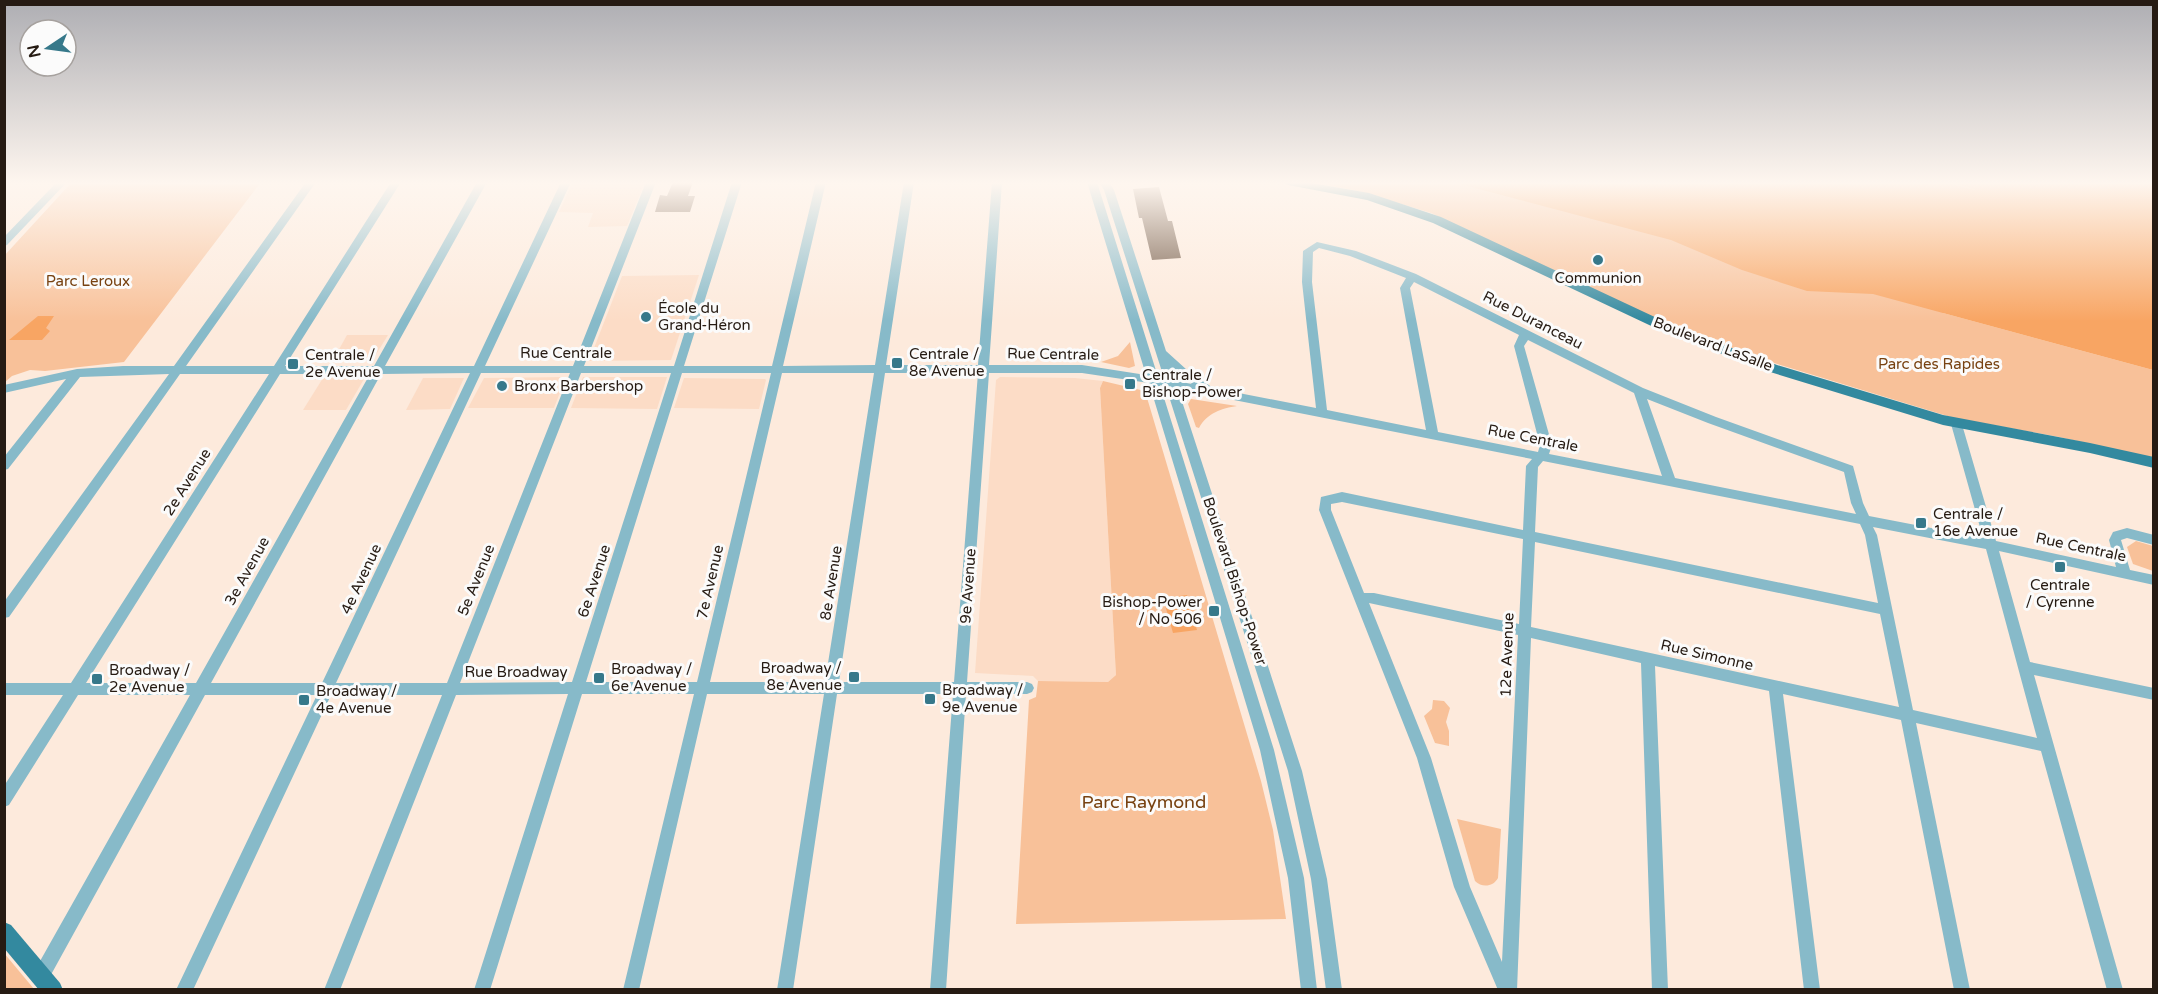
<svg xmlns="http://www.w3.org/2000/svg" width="2158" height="994" viewBox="0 0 2158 994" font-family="'Varela Round',sans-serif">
<rect width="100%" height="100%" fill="#fdeadc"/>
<g fill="#fcdcc6">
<path d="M573,182h72l-18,44 -39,1 5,-14 -34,-1z"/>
<path d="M699,275l-28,85 -82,1 33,-85z"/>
<path d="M347,335h41l-16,26 -40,1z"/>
<path d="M566,377l-12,31h-86l16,-30z"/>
<path d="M583,377h84l-10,32 -86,-1z"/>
<path d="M1000,377l75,1 28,3 -3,7 16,287 -8,7 -70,-1 -5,-5 -58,-3 21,-293z"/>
<path d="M323,378l38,-1 3,2 -18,31h-43z"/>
<path d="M423,378h41l-14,31 -44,1z"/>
<path d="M684,378l81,1 1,1 -7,29 -85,-1z"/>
</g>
<g fill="#f8c199">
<path d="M72,182h189l-137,180 -79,9 -15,-1 -18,6 -7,6 -1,-126z"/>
<path d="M1310,182h843l-210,131 210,57v88l-94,-21 -105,-19 -206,-63 -104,-42 -213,-100 -73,-22z"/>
<path d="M1130,342l5,24 -6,2 -28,-6 17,-6z"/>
<path d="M1103,381l42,10 116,390 12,49 13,89 -270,5 13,-224 7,-3 2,-16 70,1 8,-7 -16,-287z"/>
<path d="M1191,399l46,7c-15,2 -30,7 -38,22l-3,-1 -8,-23z"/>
<path d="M2136,541l17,5v25l-20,-7 -6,-17z"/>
<path d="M1433,700l11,1 6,7 -4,14 3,9v15l-14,-3 -11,-27 8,-7z"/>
<path d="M1457,819l44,10 -3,49c-5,9 -16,10 -23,3z"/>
<path d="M4,953l30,36h-29z"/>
</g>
<g fill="#f8a563">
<path d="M1452,182h491l33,8 -27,-8h204v188l-280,-76 -66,-3 -65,-21 -71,-30z"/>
<path d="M38,316h16l-8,12 4,3 -8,9h-33z"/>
<path d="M1187,595l10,35 -24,3 -10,-35z"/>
</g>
<g fill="#6a503c">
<path d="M673,182h20l-5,14h7l-5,16h-35l5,-17 7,1z"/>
<path d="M1159,187l9,34h4l9,37 -29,2 -10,-42h-3l-6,-29z"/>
</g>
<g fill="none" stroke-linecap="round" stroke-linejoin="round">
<g fill="#87bac9" fill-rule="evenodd">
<path d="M57,182h10l-60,63 -3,1v-9z"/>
<path d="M306,182h10l-130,184h88l117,-184h10l-116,184h89l103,-184h10l-102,184h89l87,-184h10l-86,184h88l73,-184h10l-72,184h90l58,-184h10l-58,184h88l44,-184h10l-43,184 92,-1 29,-183h10l-28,183h92l14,-183h10l-13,183h93l64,10 -59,-193h10l61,195 6,1 -60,-188 -5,-8h10l5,8 52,161 21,19 26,18 103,20 -14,-126 1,-31 14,-9 39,9 60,23 227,114 73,29 137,49 10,37 6,13 114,22 -32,-114 6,-4 4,1 35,120 120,26 -7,-27 4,-8 14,-4 27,7v10l-27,-7 -6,2 9,30 24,5v10l-155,-34 31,111 124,26v12l-120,-25 89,315h-16l-66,-239 -125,-28 54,267h-16l-53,-270 -118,-26 37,296h-16l-35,-299 -114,-25 13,324h-16l-11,-327 -110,-25 -14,352h-19l-44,-103 -37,-129 -98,-248 2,-13 21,-5 181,38 3,-64 6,-7 -354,-70 124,382 25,108 15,111h-16l-15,-111 -23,-108 -122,-384 -6,-2 114,365 30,128 13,112h-16l-13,-112 -28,-128 -111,-367 -67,-10h-93l-22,309h60l5,2 2,4 -2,4 -5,2h-61l-20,296h-16l23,-296h-116l-44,296h-16l47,-296h-117l-68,296h-16l71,-296h-112l-92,296h-16l94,-296 -112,1 -116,295h-16l118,-295h-111l-138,295h-17l141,-295h-112l-158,287 -6,2 -6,-2 -2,-6 2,-6 155,-275h-112l-69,110 -5,2v-21l59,-91h-59v-12h67l198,-309h-89l-171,243 -5,1v-16l165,-228 -89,3 -72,92 -4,1v-13l62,-78 -62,14v-8l73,-16 46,-3h51zM1319,248l31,8 56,22 -6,10 26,142 -99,-20 -15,-128 1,-30zM1414,282l105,53 -5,11 26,99 -2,7 -100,-20 -28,-144zM1528,340l106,53 28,83 -113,-22 3,-9 -28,-99zM1171,368l21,16 -16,-3zM470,373l-148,310h-111l170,-309zM481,373h89l-123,310h-111zM581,373h90l-99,309 -112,1zM682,373h89l-74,309h-111zM782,373h92l-49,309h-115zM885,373h93l-24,309h-115zM280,374h90l-174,309h-110zM1647,399l61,24 136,49 7,31 5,11 -181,-36zM1543,461l317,63 5,11 13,68 -343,-71 3,-65zM1342,502l181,37 -4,85 -145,-31h-10l-33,-83v-6zM1873,527l113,22 51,189 -124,-28 -36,-175zM1535,542l345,72 19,93 -368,-80zM1369,603l149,32 -16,327 -32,-75 -39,-129z"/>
</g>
<g fill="#33899f" fill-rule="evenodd">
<path d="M1282,182h24l63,11 72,24 233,109 103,39 166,50 147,28 64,14v11l-64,-15 -147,-28 -176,-54 -103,-39 -231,-109 -66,-23 -79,-15z"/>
<path d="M4,922l7,3 49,58 3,7h-24l-35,-42z"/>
</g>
</g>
<linearGradient id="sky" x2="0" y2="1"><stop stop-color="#aeaeb3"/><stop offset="0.57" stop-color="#fef6ef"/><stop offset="1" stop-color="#fef6ef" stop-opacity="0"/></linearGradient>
<rect width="2158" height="321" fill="url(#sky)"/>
<g fill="#36788a" stroke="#fbfbfb" stroke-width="2">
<circle cx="1598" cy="260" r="6"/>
<circle cx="646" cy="317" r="6"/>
<rect x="891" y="357" width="12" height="12" rx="3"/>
<rect x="287" y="358" width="12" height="12" rx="3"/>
<rect x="1124" y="378" width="12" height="12" rx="3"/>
<circle cx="502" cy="386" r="6"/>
<rect x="1915" y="517" width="12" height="12" rx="3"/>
<rect x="2054" y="561" width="12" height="12" rx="3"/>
<rect x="1208" y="605" width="12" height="12" rx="3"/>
<rect x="848" y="671" width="12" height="12" rx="3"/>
<rect x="593" y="672" width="12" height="12" rx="3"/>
<rect x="91" y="673" width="12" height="12" rx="3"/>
<rect x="924" y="693" width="12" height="12" rx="3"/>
<rect x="298" y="694" width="12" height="12" rx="3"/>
</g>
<g text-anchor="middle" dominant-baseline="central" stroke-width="6" stroke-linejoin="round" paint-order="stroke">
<g font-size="15" fill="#261b13" stroke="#fbfbfb" text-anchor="start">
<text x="1598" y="278" text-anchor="middle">Communion</text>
<text x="658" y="308">École du<tspan x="658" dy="17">Grand-Héron</tspan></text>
<text x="909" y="354">Centrale /<tspan x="909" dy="17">8e Avenue</tspan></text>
<text x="305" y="355">Centrale /<tspan x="305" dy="17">2e Avenue</tspan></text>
<text x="1142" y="375">Centrale /<tspan x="1142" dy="17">Bishop-Power</tspan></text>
<text x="514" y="386">Bronx Barbershop</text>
<text x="1933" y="514">Centrale /<tspan x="1933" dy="17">16e Avenue</tspan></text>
<text x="2060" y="585" text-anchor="middle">Centrale<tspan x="2060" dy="17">/ Cyrenne</tspan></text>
<text x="1202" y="602" text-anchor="end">Bishop-Power<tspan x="1202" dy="17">/ No 506</tspan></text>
<text x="842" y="668" text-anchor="end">Broadway /<tspan x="842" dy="17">8e Avenue</tspan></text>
<text x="611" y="669">Broadway /<tspan x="611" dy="17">6e Avenue</tspan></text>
<text x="109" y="670">Broadway /<tspan x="109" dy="17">2e Avenue</tspan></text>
<text x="942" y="690">Broadway /<tspan x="942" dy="17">9e Avenue</tspan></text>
<text x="316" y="691">Broadway /<tspan x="316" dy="17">4e Avenue</tspan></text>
</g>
<g font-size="15" fill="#784211" stroke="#fbfbfb">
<text x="88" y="281">Parc Leroux</text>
<text x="1939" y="364">Parc des Rapides</text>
</g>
<g font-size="15" fill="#261b13" stroke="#fbfbfb">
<text transform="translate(1533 320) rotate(27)">Rue Duranceau</text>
<text transform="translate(1713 344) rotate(21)">Boulevard LaSalle</text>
<text x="566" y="353">Rue Centrale</text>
<text transform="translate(1053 354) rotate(1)">Rue Centrale</text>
<text transform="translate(1533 438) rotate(11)">Rue Centrale</text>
<text transform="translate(187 482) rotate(-58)">2e Avenue</text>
<text transform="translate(2081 547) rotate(12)">Rue Centrale</text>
<text transform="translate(247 571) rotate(-61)">3e Avenue</text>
<text transform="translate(361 579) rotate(-65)">4e Avenue</text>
<text transform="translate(476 580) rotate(-68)">5e Avenue</text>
<text transform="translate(594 581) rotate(-72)">6e Avenue</text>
<text transform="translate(1235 581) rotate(72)">Boulevard Bishop-Power</text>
<text transform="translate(710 582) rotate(-77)">7e Avenue</text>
<text transform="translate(831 583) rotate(-81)">8e Avenue</text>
<text transform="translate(968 586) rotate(-86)">9e Avenue</text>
<text transform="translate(1507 655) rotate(-88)">12e Avenue</text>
<text transform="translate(1707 655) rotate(13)">Rue Simonne</text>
<text x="516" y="672">Rue Broadway</text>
</g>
<g font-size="18" fill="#784211" stroke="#fbfbfb">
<text x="1144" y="802">Parc Raymond</text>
</g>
</g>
<rect width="2158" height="994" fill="none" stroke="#261b13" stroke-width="12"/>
<g transform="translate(48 48) rotate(257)"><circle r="28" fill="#fbfbfb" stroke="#a6a19e" stroke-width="1.5"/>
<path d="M0-4.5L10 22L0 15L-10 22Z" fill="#36788a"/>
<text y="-9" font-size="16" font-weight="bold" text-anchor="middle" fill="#261b13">N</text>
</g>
</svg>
